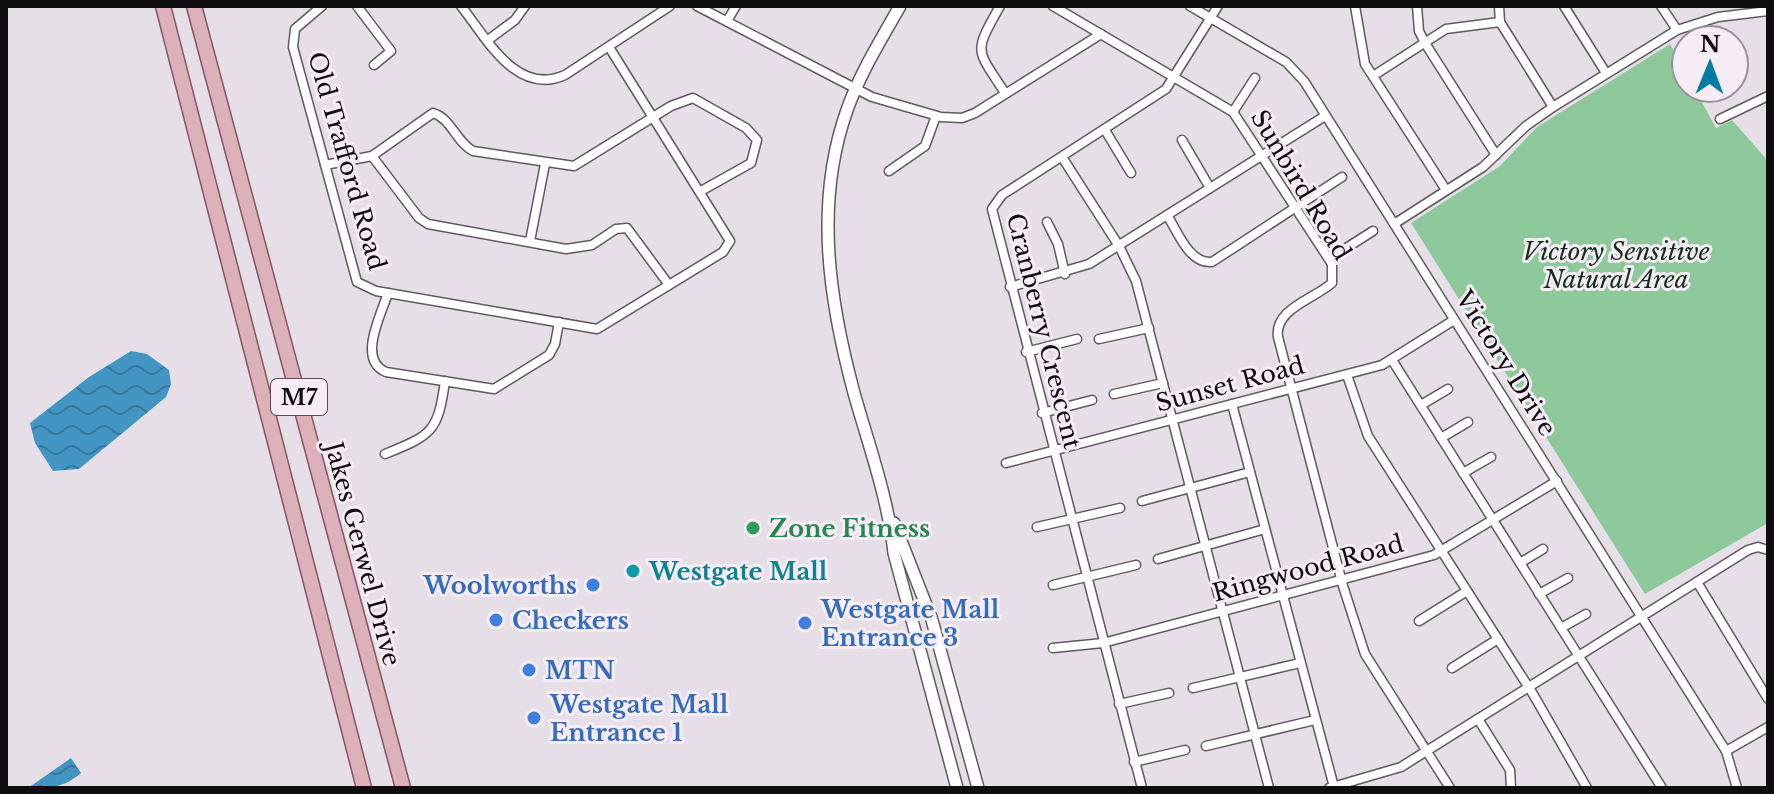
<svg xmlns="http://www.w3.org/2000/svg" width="1774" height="794" viewBox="0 0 1774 794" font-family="'Libre Baskerville',serif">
<defs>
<pattern id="water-waves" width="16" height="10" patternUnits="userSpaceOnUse" patternTransform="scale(2)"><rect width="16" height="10" fill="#4396c4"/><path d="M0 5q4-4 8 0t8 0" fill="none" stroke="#36799e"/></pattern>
</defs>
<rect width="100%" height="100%" fill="#e7dfe8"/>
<path fill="#8dc99b" d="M1670,44l16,29v15h8l22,40 16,-8 36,41v362l-123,71 -234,-371 89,-57 37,-39z"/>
<g fill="url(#water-waves)">
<path d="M131,351l16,3 22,16 2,14 -5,13 -87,72 -26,2 -18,-28 -5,-20 59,-46z"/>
<path d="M71,758l10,15c-18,15 -30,15 -53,15z"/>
</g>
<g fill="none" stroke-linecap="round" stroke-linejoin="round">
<defs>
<g id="minor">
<path d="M322,6l-27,23 -2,18 64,235 19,9 221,38 126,-77 7,-11 -121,-194"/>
<path d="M357,6l34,45 -17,14"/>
<path d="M461,6c25,31 55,91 104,69l105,-69"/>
<path d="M697,6l175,91 69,20 21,1 13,-5 126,-79"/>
<path d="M1000,6c-27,48 -24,42 5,87"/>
<path d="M1053,6l180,106 99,152v19c-18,16 -58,26 -54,54l65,249 22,68 85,134"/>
<path d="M1190,6l96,56 18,19 422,670 11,37"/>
<path d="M1355,6l10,58 81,126"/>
<path d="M1417,6l2,25 6,12 71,112"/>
<path d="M1499,6l1,16 53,85"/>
<path d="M1564,6l42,67"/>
<path d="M1661,6l16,24"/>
<path d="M727,21l9,-15"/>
<path d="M488,40l27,-20 10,-14"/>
<path d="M1373,76l73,-47 54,-7"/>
<path d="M1233,112l22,-34"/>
<path d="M1720,119l48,-23"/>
<path d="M1105,130l26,43"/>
<path d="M1182,140l28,48"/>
<path d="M372,156l47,62 9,6 138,25 26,-4 24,-16 11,-1 42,57"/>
<path d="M1062,157l57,89 17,35 133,507"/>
<path d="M325,165l47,-9 61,-43c18,5 23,29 40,38l101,15 97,-60 22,-8 53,30 11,12 -6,23 -50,28"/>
<path d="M889,171l36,-25 11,-30"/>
<path d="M1167,215c11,17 22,49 45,47l130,-85"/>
<path d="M1047,222l11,22 7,30"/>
<path d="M1394,224l89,-57 43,-41 27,-19 124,-77 41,-13 50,-6"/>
<path d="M530,241l15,-77"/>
<path d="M1329,259l44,-28"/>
<path d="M1010,287l79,-23 236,-148"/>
<path d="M388,293c-7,22 -31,67 -2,79l108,17 55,-34 6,-11 4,-22"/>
<path d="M1099,339l50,-11"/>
<path d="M1026,352l51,-13"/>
<path d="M1392,360l270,428"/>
<path d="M1347,375l21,61 165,258 54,94"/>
<path d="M1114,394l49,-11"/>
<path d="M1232,404l102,383"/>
<path d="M1421,405l27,-16"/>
<path d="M1042,413l50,-13"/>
<path d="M1441,438l27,-16"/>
<path d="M385,454c47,-19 53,-22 60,-73"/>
<path d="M1006,463l376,-98 72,-45"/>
<path d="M1463,473l28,-16"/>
<path d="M1142,501l108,-29"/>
<path d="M1037,527l83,-19"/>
<path d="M1158,559l107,-30"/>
<path d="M1520,563l23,-14"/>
<path d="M1697,582l71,117"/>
<path d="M1053,585l83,-20"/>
<path d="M1539,594l29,-16"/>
<path d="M1419,621l48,-30"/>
<path d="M1561,628l25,-14"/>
<path d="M1053,648l50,-5 331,-88 123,-74"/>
<path d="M1452,668l46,-29"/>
<path d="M1193,688l107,-25"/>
<path d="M1119,704l50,-11"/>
<path d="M1478,719l32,51 1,18"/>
<path d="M1206,746l109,-26"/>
<path d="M1726,751l42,-24"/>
<path d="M1134,762l51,-12"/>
<path d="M1142,788l-150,-579 10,-14 164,-106 52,-83"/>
<path d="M1329,788l72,-21 347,-217 10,-3 10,3"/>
</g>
<g id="tertiary">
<path d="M900,6c-19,34 -40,67 -53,104 -33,93 -18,190 7,283 15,53 34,105 40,160l63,235"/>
<path d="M894,523l38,97 46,168"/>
</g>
<g id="primary">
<path d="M163,6l201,782"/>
<path d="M194,6l209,782"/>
</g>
</defs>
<use href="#minor" stroke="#605960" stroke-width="11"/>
<use href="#tertiary" stroke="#605960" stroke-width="14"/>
<use href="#primary" stroke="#865660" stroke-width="17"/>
<use href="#minor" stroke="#fff" stroke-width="8"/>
<use href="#tertiary" stroke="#fff" stroke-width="11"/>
<use href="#primary" stroke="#ddb1b9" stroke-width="14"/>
</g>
<circle fill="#2e9e5b" stroke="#f5ecf5" stroke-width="3" cx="753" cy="528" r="8"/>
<circle fill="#0f9aa8" stroke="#f5ecf5" stroke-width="3" cx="633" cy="571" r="8"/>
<g fill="#3f7fe0" stroke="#f5ecf5" stroke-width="3">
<circle cx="593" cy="585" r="8"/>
<circle cx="496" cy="620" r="8"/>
<circle cx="805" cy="623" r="8"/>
<circle cx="529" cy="670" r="8"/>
<circle cx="534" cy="718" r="8"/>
</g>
<g text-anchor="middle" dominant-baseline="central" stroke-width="6" stroke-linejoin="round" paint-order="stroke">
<rect fill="#f5ecf5" stroke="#545054" stroke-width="2" x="271" y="379" width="56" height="36" rx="6"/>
<g font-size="22" font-weight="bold" fill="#0f0d0f">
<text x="299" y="397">M7</text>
</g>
<g font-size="24" fill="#0f0d0f" stroke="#f5ecf5">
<text transform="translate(347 161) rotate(74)">Old Trafford Road</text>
<text transform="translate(1301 185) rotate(59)">Sunbird Road</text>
<text transform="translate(1044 331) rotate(76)">Cranberry Crescent</text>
<text transform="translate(1506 363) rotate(58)">Victory Drive</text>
<text transform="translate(1230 384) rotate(-15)">Sunset Road</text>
<text transform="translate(363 554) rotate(75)">Jakes Gerwel Drive</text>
<text transform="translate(1308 568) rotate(-15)">Ringwood Road</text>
</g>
<g font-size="24" font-style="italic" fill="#12311b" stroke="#f5ecf5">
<text x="1616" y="251">Victory Sensitive<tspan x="1616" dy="28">Natural Area</tspan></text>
</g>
<g font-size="24" font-weight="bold" fill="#27864d" stroke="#f5ecf5" text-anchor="start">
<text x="769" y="528">Zone Fitness</text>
</g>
<g font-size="24" font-weight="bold" fill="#0d838f" stroke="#f5ecf5" text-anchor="start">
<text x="649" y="571">Westgate Mall</text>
</g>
<g font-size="24" font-weight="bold" fill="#366cbe" stroke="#f5ecf5" text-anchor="start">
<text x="577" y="585" text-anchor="end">Woolworths</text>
<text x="821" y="609">Westgate Mall<tspan x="821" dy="28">Entrance 3</tspan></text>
<text x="512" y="620">Checkers</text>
<text x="545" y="670">MTN</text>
<text x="550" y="704">Westgate Mall<tspan x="550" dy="28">Entrance 1</tspan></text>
</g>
</g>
<rect width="1774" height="794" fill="none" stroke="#0f0d0f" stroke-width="16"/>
<g transform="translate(1710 64) rotate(1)"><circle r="38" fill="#f5ecf5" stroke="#999399" stroke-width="2"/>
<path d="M0-6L14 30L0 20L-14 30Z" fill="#007ba2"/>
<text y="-12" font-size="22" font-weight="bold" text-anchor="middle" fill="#0f0d0f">N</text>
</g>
</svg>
